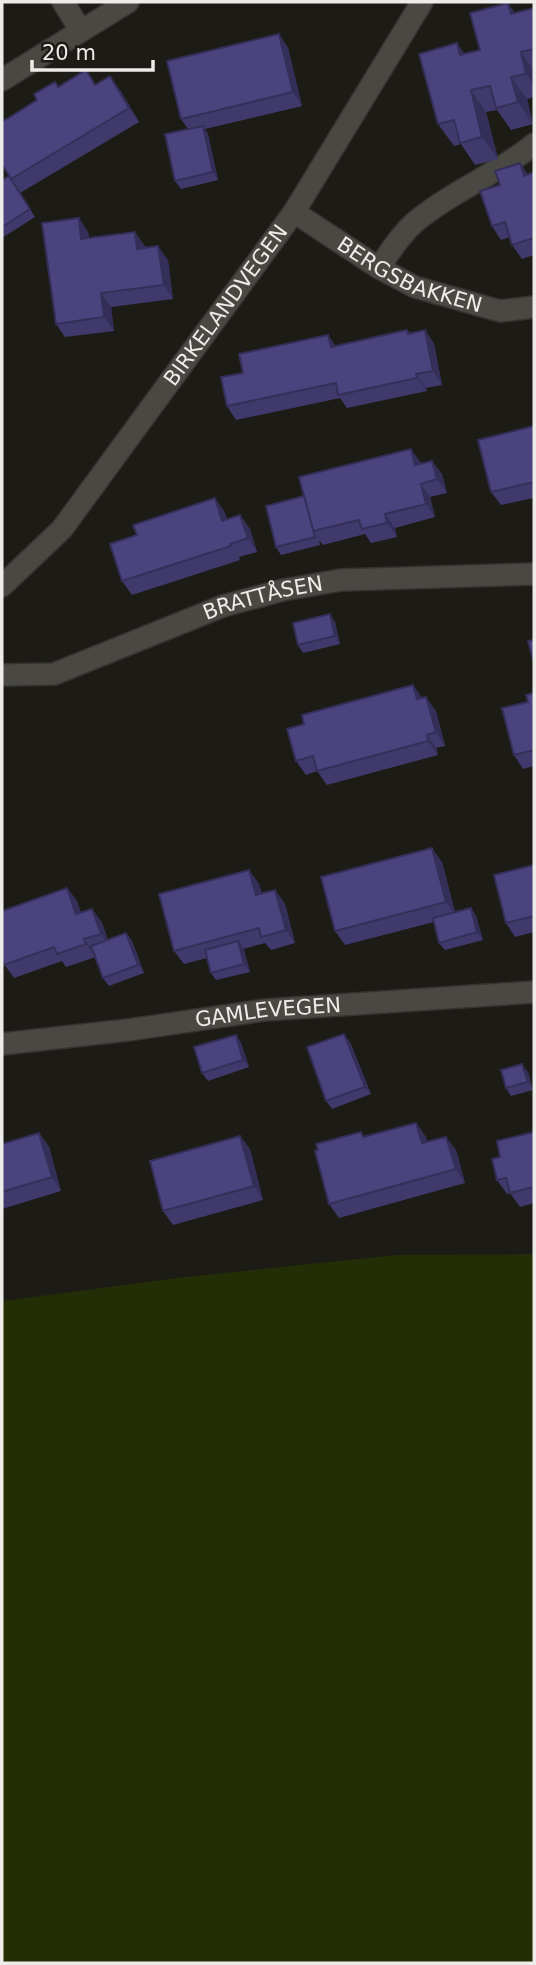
<svg xmlns="http://www.w3.org/2000/svg" width="536" height="1965" viewBox="0 0 536 1965" font-family="'DejaVu Sans',sans-serif">
<rect width="100%" height="100%" fill="#1d1b16"/>
<path fill="#232d06" d="M534,1254v709h-532v-662l183,-24 212,-22z"/>
<g fill="none" stroke-linecap="round" stroke-linejoin="round">
<defs>
<g id="minor">
<path d="M63,2l18,29 47,-29"/>
<path d="M2,80l79,-49"/>
<path id="s1" d="M294,212l85,56 36,19 85,24 34,-4"/>
<path d="M379,268c12,-18 24,-37 41,-50 36,-29 79,-45 114,-74"/>
<path id="s2" d="M2,586l60,-57 232,-317 128,-210"/>
<path id="s3" d="M2,675l52,-1 169,-68 60,-16 58,-10 193,-6"/>
<path id="s4" d="M2,1044l126,-14 137,-20 269,-18"/>
</g>
</defs>
<use href="#minor" stroke="#353431" stroke-width="24"/>
<use href="#minor" stroke="#4a4842" stroke-width="21"/>
</g>
<g fill="#403a6c">
<path d="M534,8v89l-7,2 6,25 -22,6 -14,-20 -11,2 12,47 -23,6 -14,-21 -7,2 -16,-22 26,-71 16,-3 35,-37z"/>
<path d="M279,34l9,14 14,58 -97,23 3,5 10,46 -37,9 -6,-8 13,-52 -7,-10z"/>
<path d="M96,85l24,5 19,32 -119,71 15,24 -33,21v-58l7,-4 28,-76 21,-13z"/>
<path d="M534,172v83l-12,4 -10,-14 -2,-8 -9,3 -9,-14 36,-52z"/>
<path d="M88,232l1,6 56,8v2l23,12 5,39 -62,8 3,24 -49,6 -9,-13z"/>
<path d="M407,330l3,3 15,-3 9,14 8,41 -16,3 1,3 -80,17 -7,-10 -104,22 -9,-14 16,-33 92,-27z"/>
<path d="M534,426v72l-33,7 -10,-13z"/>
<path d="M421,463l21,11 5,19 -17,4 5,20 -40,11 2,9 -26,6 -6,-9 -42,11 -4,-5 1,5 -39,10 -5,-8 28,-51z"/>
<path d="M224,511l3,8 13,-4 10,14 7,23 -18,5 1,3 -108,35 -10,-14z"/>
<path d="M335,622l5,22 -37,9 -5,-8z"/>
<path d="M413,685l9,13 14,13 9,35 -9,2 2,7 -111,30 -10,-14 -11,4 -10,-14 8,-37z"/>
<path d="M534,693v73l-11,3 -9,-14 14,-53z"/>
<path d="M442,862l13,50 16,-4 5,8 7,24 -38,10 -6,-7 -5,-21 -89,23 -10,-14z"/>
<path d="M534,865v67l-19,5 -9,-14z"/>
<path d="M249,870l10,14 3,10 13,-4 10,14 10,39 -24,7 -6,-7 -22,6 7,23 -34,8 -5,-7 -4,-15 -23,6 -10,-13z"/>
<path d="M67,888l10,13 4,12 11,-4 10,14 6,17 18,-7 6,8 12,32 -35,13 -6,-8 -7,-21 -30,10 -4,-6 -48,17 -10,-14 -2,1v-54z"/>
<path d="M236,1035l5,8 8,24 -41,14 -6,-8z"/>
<path d="M350,1042l21,52 -39,15 -6,-8z"/>
<path d="M528,1072l5,18 -22,6 -5,-8z"/>
<path d="M416,1123l10,14 1,5 29,8 9,33 -126,35 -10,-14 36,-67z"/>
<path d="M534,1132v71l-14,4 -10,-14 -3,1 -10,-14 3,-23z"/>
<path d="M39,1133l10,14 12,44 -59,18v-65z"/>
<path d="M250,1149l13,51 -90,25 -10,-14z"/>
</g>
<g fill="#342f58">
<path d="M508,3l15,22 -12,-11z"/>
<path d="M279,34l9,14 14,58 -9,-14z"/>
<path d="M457,43l15,22 -12,-10z"/>
<path d="M521,52l13,19v14l-8,-11z"/>
<path d="M110,76l10,14 19,32 -10,-14z"/>
<path d="M511,77l16,22 6,25 -15,-22z"/>
<path d="M471,90l15,22 12,47 -16,-22z"/>
<path d="M203,126l5,8 10,46 -5,-8z"/>
<path d="M520,163l10,14 -6,-1z"/>
<path d="M79,218l9,14 3,21 -10,-14z"/>
<path d="M135,232l10,14 2,17 -10,-14z"/>
<path d="M158,246l10,14 5,39 -9,-14z"/>
<path d="M101,293l10,14 3,24 -10,-14z"/>
<path d="M425,330l9,14 8,41 -9,-14z"/>
<path d="M328,335l10,14 -7,-2z"/>
<path d="M416,374l10,14 1,3 -10,-13z"/>
<path d="M411,449l10,14 -6,2z"/>
<path d="M432,461l10,13 5,19 -10,-14z"/>
<path d="M421,484l9,13 5,20 -9,-13z"/>
<path d="M215,498l9,13 8,23 -10,-13z"/>
<path d="M385,514l10,14 2,9 -10,-14z"/>
<path d="M240,515l10,14 7,23 -9,-14z"/>
<path d="M330,614l5,8 5,22 -5,-8z"/>
<path d="M413,685l10,14h-6z"/>
<path d="M426,697l10,14 9,35 -9,-14z"/>
<path d="M427,735l9,13 2,7 -10,-14z"/>
<path d="M432,848l10,14 14,54 -10,-14z"/>
<path d="M249,870l10,14 7,25 -10,-14z"/>
<path d="M67,888l10,13 9,27 -10,-14z"/>
<path d="M275,890l10,14 10,39 -9,-13z"/>
<path d="M471,908l5,8 7,24 -6,-8z"/>
<path d="M92,909l10,14 8,24 -9,-13z"/>
<path d="M126,933l6,8 12,32 -6,-8z"/>
<path d="M84,939l10,14 2,4 -10,-13z"/>
<path d="M238,941l6,8 6,23 -6,-8z"/>
<path d="M344,1034l6,8 21,52 -6,-7z"/>
<path d="M236,1035l5,8 8,24 -6,-7z"/>
<path d="M522,1064l6,8 5,18 -5,-8z"/>
<path d="M416,1123l10,14 5,20 -9,-14z"/>
<path d="M39,1133l10,14 12,44 -9,-14z"/>
<path d="M240,1136l10,13 13,51 -9,-14z"/>
<path d="M446,1137l10,13 9,33 -9,-14z"/>
</g>
<g fill="#4a437d" stroke="#342f58" stroke-width="2">
<path d="M508,3l3,11 23,-6v41l-13,3 5,22 -15,3 7,25 -22,6 -6,-22 -19,4 11,47 -22,6 -6,-23 -16,4 -19,-70 38,-11 3,12 20,-5 -10,-37z"/>
<path d="M279,34l14,58 -112,27 -14,-58z"/>
<path d="M86,70l9,15 15,-9 19,32 -118,71 -9,-15v-42l35,-22 -3,-6 21,-12 3,5z"/>
<path d="M203,126l10,46 -38,9 -10,-47z"/>
<path d="M520,163l4,13 10,-4v66l-22,7 -7,-23 -13,4 -12,-35 20,-6 -5,-14z"/>
<path d="M9,176l21,33 -28,18v-47z"/>
<path d="M79,218l2,21 54,-7 2,17 21,-3 6,39 -63,8 3,24 -48,7 -14,-101z"/>
<path d="M407,330l1,4 17,-4 8,41 -17,3 1,4 -79,17 -2,-12 -109,23 -6,-29 22,-4 -4,-19 89,-19 3,12z"/>
<path d="M534,426v56l-43,10 -13,-52z"/>
<path d="M411,449l4,16 17,-4 5,18 -16,5 5,20 -41,10 2,9 -25,6 -3,-9 -46,11 -14,-54z"/>
<path d="M304,496l11,41 -39,10 -10,-41z"/>
<path d="M215,498l7,23 18,-6 8,23 -18,6 1,2 -109,35 -12,-37 27,-9 -4,-10z"/>
<path d="M330,614l5,22 -37,9 -5,-22z"/>
<path d="M534,640v23l-6,-22z"/>
<path d="M413,685l4,14 9,-2 10,35 -9,3 1,6 -111,30 -4,-15 -17,5 -9,-32 17,-5 -2,-9z"/>
<path d="M534,693v57l-20,5 -12,-47 26,-6 -2,-7z"/>
<path d="M432,848l14,54 -111,29 -14,-54z"/>
<path d="M534,865v51l-28,7 -12,-48z"/>
<path d="M249,870l7,25 19,-5 11,40 -25,7 -2,-9 -85,23 -15,-57z"/>
<path d="M67,888l9,26 16,-5 9,25 -17,5 2,5 -29,10 -3,-7 -50,18 -2,-7v-47z"/>
<path d="M471,908l6,24 -38,11 -6,-25z"/>
<path d="M126,933l12,32 -35,13 -12,-32z"/>
<path d="M238,941l6,23 -33,9 -6,-23z"/>
<path d="M344,1034l21,53 -39,14 -19,-54z"/>
<path d="M236,1035l7,25 -41,13 -8,-26z"/>
<path d="M522,1064l6,18 -22,6 -5,-18z"/>
<path d="M416,1123l6,20 24,-6 10,32 -127,35 -14,-53 3,-1 -2,-6 45,-12 2,5z"/>
<path d="M534,1132v55l-24,6 -4,-15 -9,2 -5,-21 8,-2 -3,-16z"/>
<path d="M39,1133l13,44 -50,15v-48z"/>
<path d="M240,1136l14,50 -91,25 -13,-50z"/>
</g>
<g text-anchor="middle" dominant-baseline="central" stroke-width="6" stroke-linejoin="round" paint-order="stroke">
<g font-size="21" fill="#eeece8" stroke="#1d1b16">
<text stroke="none"><textPath href="#s1" startOffset="133">BERGSBAKKEN</textPath></text>
<text stroke="none"><textPath href="#s2" startOffset="360">BIRKELANDVEGEN</textPath></text>
<text stroke="none"><textPath href="#s3" startOffset="275">BRATTÅSEN</textPath></text>
<text stroke="none"><textPath href="#s4" startOffset="268">GAMLEVEGEN</textPath></text>
</g>
</g>
<rect width="536" height="1965" fill="none" stroke="#eeece8" stroke-width="7"/>
<path d="M32 60v10h121v-10" fill="none" stroke="#eeece8" stroke-width="3.5"/>
<text x="42" y="60" font-size="21" fill="#eeece8" stroke="#1d1b16" stroke-width="5" paint-order="stroke">20 m</text>
</svg>
